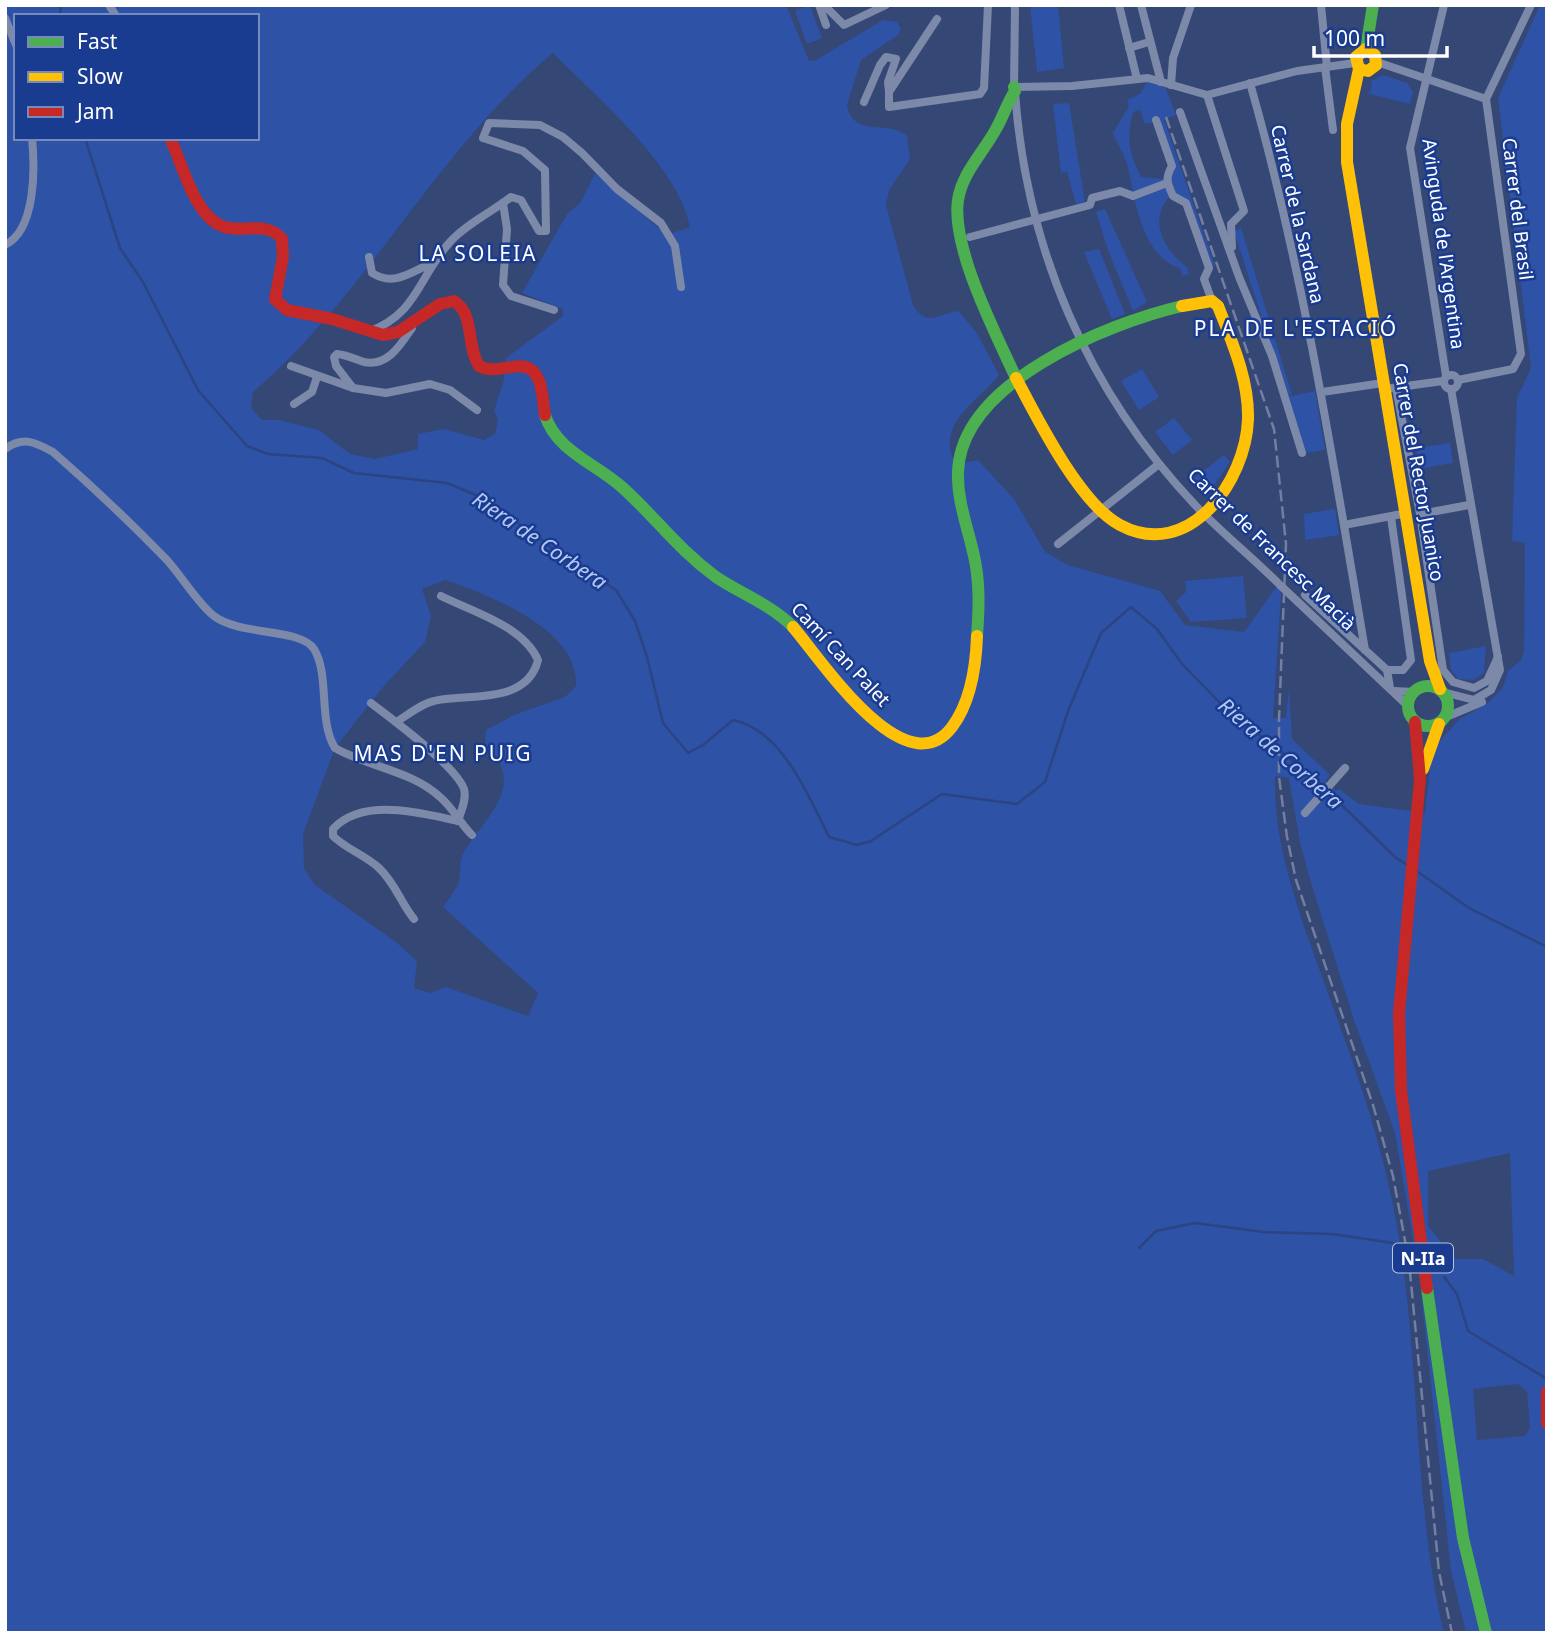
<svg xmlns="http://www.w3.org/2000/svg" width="1552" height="1638" viewBox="0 0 1552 1638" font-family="'Noto Sans',sans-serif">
<rect width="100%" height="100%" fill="#354775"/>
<g fill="#2e52a6" fill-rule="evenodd">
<path d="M5,5h781l23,56 7,-1 67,-40 14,2 4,7 -3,6 -37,25 -14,45c6,34 43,14 60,31l3,23 -21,31 -3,15 27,100c14,23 24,9 45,6l19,22 22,42c-19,25 -61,46 -46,84l10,4 15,-3 36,39 31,53 23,13 92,26 25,34 59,7 38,-53 -9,139h13l3,-31 3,52 38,36 -5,6 11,10 3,-2 20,15 66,9 7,-64 28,-30 28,-16 15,-16 5,-16 13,-11 3,-8 1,-109 -13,-2 5,-143 14,-30 -33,-270 42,-93h7v1628h-81l-15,-62 -32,-297 -24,-141 -40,-110 -46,-147 -9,-34 -11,-64 -14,-2c-2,66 23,134 45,195 25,70 52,139 68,211 35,148 21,303 56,451h-1439zM16,16h241v122h-241zM553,53c44,45 125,112 137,174l-23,8 -72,-62 -14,29 -14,12 -45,79 41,16v7l-57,42 -2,22 -10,31 4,9 -3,14 -11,6 -40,-11 -26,5v15l-43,10 -25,-5 -31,-24 -40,-10h-17l-11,-12 2,-16c115,-98 183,-242 300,-339zM445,580c44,15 134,49 131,106l-11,11 -51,18 -28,15 -1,13c43,43 2,71 -21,109 -6,9 -2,22 -6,32 -4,8 -10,16 -15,23l95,86 -10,23 -82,-29 -16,6 -16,-5 3,-27 -21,-19 -81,-57 -11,-16 -1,-35 32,-86 48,-61 42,-45 6,-26 -9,-27zM1510,1153l4,122v1l-31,-17h-28l-27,-33v-55zM1518,1384l9,8 3,36 -5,8 -48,4 -4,-51z"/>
<path d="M810,5l12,33 -15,6 -12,-33z"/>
<path d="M1030,5h28l6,63 -27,4z"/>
<path d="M1383,75l24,8 6,9 -3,12 -44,-11 4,-1 2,-9 -3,-1z"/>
<path d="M1147,82l18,5 11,28 -12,5 51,146 -10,2 -22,-63 -13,-9c-23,25 -5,55 17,71l2,7 -6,2 -3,-8c-38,-11 -45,-68 -52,-101 -3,-11 -11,-23 -15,-34l16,-27 -2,-6 13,-6zM1140,110l5,14 8,-2 16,41 -6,16 -22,-2c-12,-24 -15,-39 -8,-65z"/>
<path d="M1069,103l16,99 -9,2 -9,-32 -6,1 -8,-69z"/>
<path d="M1105,209l42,93 -14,9 -24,-58 -13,-41z"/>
<path d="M1241,228l51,167 -5,1 -53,-165z"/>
<path d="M1099,249l26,65 -13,5 -28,-67z"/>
<path d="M1142,369l17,28 -20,13 -18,-29z"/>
<path d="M1315,391l10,59 -21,3 -16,-56z"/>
<path d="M1174,418l18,22 -19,15 -18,-23z"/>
<path d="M1450,443l3,20 -34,6 -3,-21z"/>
<path d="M1224,455l6,7 -22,32 -15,-15z"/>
<path d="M1335,509l4,26 -34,5 -1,-26z"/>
<path d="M1243,576l4,42 -56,4 -15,-21 10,-9 -1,-11z"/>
<path d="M1486,646l-2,27 -10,7 -16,-1 -7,-9 -2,-17z"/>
</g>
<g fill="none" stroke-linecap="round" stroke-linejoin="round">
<g stroke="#2c4482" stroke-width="2.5">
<path d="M60,16l1,-11"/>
<path d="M85,138l35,110 23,34 55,108 49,56 21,8 54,4 32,15 93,10 31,13 58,39 40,34 18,7 22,14 19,31 12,36 16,66 25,30 15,-8 30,-25c49,10 75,75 96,117l28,8 14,-4 71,-47 75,10 28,-22 23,-71 33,-78 30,-26 26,22 25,35 43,44 87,68 84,82 13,8"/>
<path d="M1418,872l51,36 78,39"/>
<path d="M1139,1248l17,-17 39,-8 69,9 68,2 61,9"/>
<path d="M1444,1277l13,17 11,37 79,48"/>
</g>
<g stroke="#7c89a8" stroke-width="8">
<path d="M109,5l7,11"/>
<path d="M819,5l7,20"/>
<path d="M824,5l20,20 42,-20"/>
<path d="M1015,5l-1,82 58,-1 76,-8 59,17 90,-24 58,-8"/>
<path d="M1119,5l18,74"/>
<path d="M1141,5l20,77"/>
<path d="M1321,5l6,62"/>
<path d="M1444,5l-34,143 36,228"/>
<path d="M5,18l11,27"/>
<path d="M1129,48l20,-6"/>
<path d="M1377,62l109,37"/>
<path d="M1325,67l8,63"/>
<path d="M1250,83c53,186 83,377 115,567"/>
<path d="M1171,85l2,-27 18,-53"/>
<path d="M889,92v15l91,-13 4,-6 4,-83"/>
<path d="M1015,92c11,157 73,300 181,414 27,28 57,52 85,80"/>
<path d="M1207,95l37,116 -13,13 1,23"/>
<path d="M1486,99l45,-94"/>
<path d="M864,102l16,-37 6,-8 10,2 -8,23 1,10 48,-73"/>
<path d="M1180,112l59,165 33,79 30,97"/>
<path d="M1156,120l16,46c-7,12 -5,17 1,30l13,7 23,65 -5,11 8,22"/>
<path d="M503,203l4,26 -4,56 8,11 43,14"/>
<path d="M970,237l120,-32 2,-7 28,-7 13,5 34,-13"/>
<path d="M5,245c31,-15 30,-77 27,-107"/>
<path d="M369,257l3,16c22,14 39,-1 60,-10"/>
<path d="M368,332c50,-18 50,-55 82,-90 16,-18 42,-30 61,-45l10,3 18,31h7l-1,-61 -22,-19 -40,-13 6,-15 51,2 23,12 19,16 35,36 44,34 14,23 6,41"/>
<path d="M291,366l62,22 33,5 44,-9 20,6 27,20"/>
<circle cx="1451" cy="382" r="7"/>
<path d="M1458,380l55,-11 8,-15 -35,-255"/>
<path d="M353,388l-17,-22 -2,-9 3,-3c10,1 18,5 27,8 24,5 37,-18 48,-34"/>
<path d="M1392,388l51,-7"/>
<path d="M1396,388l24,126 23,156 10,12 21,6 13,-7 11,-24"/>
<path d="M1322,392l61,-9"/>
<path d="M294,404l18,-12 5,-15"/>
<path d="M5,449c18,-13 30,-7 48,3 39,34 77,70 113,107 15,16 32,45 48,57 26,20 87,12 100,33 16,26 4,72 21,99 33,19 75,22 105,49 13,11 20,26 32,38"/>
<path d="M1420,514l49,-9"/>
<path d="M1344,525l63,-12"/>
<path d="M1058,544l101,-80"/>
<path d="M1305,595l82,75 3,18"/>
<path d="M1298,602l110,104"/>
<path d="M1387,670h16l8,-10 -20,-143"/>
<path d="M1394,691l20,1"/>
<path d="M1443,692l31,8 17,-10 9,-20 -49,-281"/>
<path d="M371,703c21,16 85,63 93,86 3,10 -3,22 -6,32"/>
<path d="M1446,717l36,-15"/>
<path d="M396,722c12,-7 24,-18 38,-21 30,-8 93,5 104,-41 -15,-34 -65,-48 -97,-64"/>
<path d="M1305,813l40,-45"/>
<path d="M414,919c-13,-16 -19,-36 -35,-51 -14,-13 -33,-19 -46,-32v-7c30,-32 87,-16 125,-8"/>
</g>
<g stroke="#4caf50" stroke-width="12">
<path d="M1366,49l7,-44"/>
<path d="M1014,87l1,4c-8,12 -12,26 -19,38 -13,24 -34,44 -38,71 -7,48 38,134 58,178"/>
<path d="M545,415c11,36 52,49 78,73 33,30 55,61 93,89 25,17 56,28 77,50"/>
<path d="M977,636c2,-27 3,-54 -3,-80 -6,-28 -17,-55 -16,-84 3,-90 151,-149 224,-166"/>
<circle cx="1428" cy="706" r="20"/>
<path d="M1427,1288l36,250 23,95"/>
</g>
<g stroke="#ffc107" stroke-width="12">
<path d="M1359,69l-12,55v38l83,499 10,28"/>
<path d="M1359,69l9,2 8,-6 -1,-10 -9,-6"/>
<path d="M1359,69l-3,-12 10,-8"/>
<path d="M1016,378c21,40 64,126 104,147 69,37 126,-44 128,-106 1,-39 -16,-77 -30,-113l-6,-5 -30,5"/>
<path d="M793,627c27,31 112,162 159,100 18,-24 24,-61 25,-91"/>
<path d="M1423,769l16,-45"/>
</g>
<g stroke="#c62828" stroke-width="12">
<path d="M170,138c12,25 22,69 46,85 21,14 49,-5 66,16l1,18 -8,42 12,11 45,9 51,16 15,-3 42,-28 14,-3c21,13 12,45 25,65 21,12 49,-15 60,15 4,10 4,23 6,34"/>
<path d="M1415,722l5,57 -21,234 2,77 26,198"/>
<path d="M1547,1392v31"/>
</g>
<path stroke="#727fa0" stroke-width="2.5" stroke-dasharray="12 5" stroke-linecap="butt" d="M1166,117l108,312 12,115 -7,175v58l8,60 9,43 77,225 20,71 16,86 30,310 13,61"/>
<path stroke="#7c89a8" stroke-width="8" d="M1281,586l17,16"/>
</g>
<g text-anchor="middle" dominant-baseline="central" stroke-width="5" stroke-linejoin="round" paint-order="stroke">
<rect fill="#1a3c90" stroke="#bac4de" stroke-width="2" x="1393" y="1243.5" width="60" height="29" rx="5"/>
<g font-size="18" font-weight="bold" fill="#fff">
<text x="1423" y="1258">N-IIa</text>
</g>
<g font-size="19" fill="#fff" stroke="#1a3c90">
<text transform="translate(1518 209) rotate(83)">Carrer del Brasil</text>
<text transform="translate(1298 214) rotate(77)">Carrer de la Sardana</text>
<text transform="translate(1444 244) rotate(82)">Avinguda de l'Argentina</text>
<text transform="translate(1419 472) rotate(80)">Carrer del Rector Juanico</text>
<text transform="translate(1272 549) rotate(44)">Carrer de Francesc Macià</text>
<text transform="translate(841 654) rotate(47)">Camí Can Palet</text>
</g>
<g font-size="21" letter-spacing="2" fill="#fff" stroke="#1a3c90">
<text x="478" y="253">LA SOLEIA</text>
<text x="1296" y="328">PLA DE L'ESTACIÓ</text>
<text x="443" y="753">MAS D'EN PUIG</text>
</g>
<g font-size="21" font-style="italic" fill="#b4c8f6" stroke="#1a3c90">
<text transform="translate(540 540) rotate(34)">Riera de Corbera</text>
<text transform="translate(1281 753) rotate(41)">Riera de Corbera</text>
</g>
</g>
<rect width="1552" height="1638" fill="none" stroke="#ffffff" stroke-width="14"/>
<rect x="14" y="14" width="245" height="126" fill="#1a3c90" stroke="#768abc" stroke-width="2"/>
<rect x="28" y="37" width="35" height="10" fill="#4caf50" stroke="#768abc" stroke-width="2"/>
<text x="77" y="49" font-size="21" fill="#ffffff">Fast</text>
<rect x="28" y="72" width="35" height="10" fill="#ffc107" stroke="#768abc" stroke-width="2"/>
<text x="77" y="84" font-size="21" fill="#ffffff">Slow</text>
<rect x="28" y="107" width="35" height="10" fill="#c62828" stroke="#768abc" stroke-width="2"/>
<text x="77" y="119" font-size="21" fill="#ffffff">Jam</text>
<path d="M1314 46v10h133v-10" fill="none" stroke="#ffffff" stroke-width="3.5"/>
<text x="1324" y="46" font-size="21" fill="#ffffff" stroke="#1a3c90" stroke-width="5" paint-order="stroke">100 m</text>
</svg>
